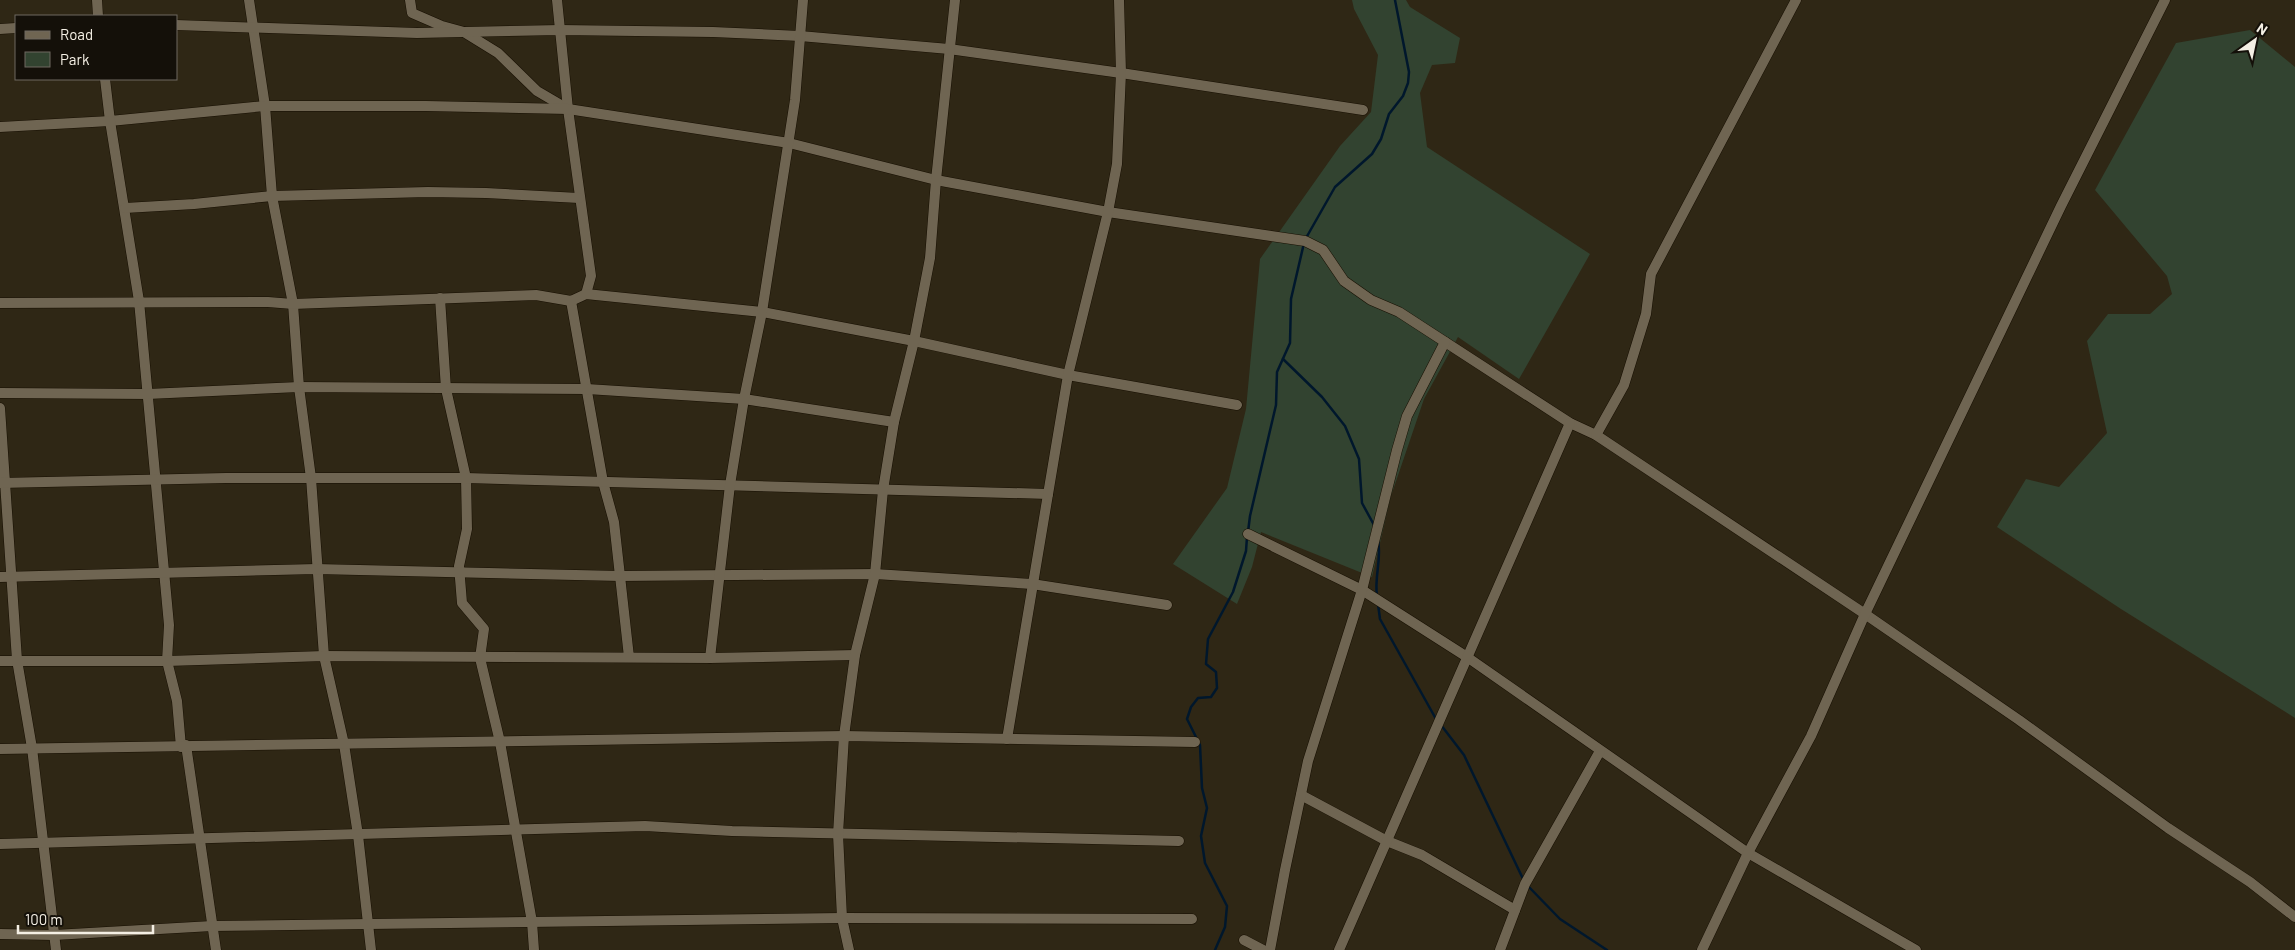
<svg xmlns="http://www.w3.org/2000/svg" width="2295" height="950" viewBox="0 0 2295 950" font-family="Barlow,sans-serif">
<rect width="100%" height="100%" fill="#2f2715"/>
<g fill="#324330">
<path d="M1352,0h54l4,7 50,31 -5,25 -23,2 -12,28 7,54 163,107 -71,125 -61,-42 -34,62 -33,97 -19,81 -111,-45 -9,35 -15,37 -64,-40 54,-76 19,-79 14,-150 80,-113 31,-34 7,-57 -24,-46z"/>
<path d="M2250,30l45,37v651l-174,-109 -124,-82 29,-48 33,8 48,-54 -20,-92 21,-27h42l22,-20 -5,-18 -72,-86 81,-147z"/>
</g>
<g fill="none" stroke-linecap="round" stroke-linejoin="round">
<g stroke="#00172c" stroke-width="2.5">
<path d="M1306,238l29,-51 37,-33 9,-15 8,-25 14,-18 5,-13 1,-11 -14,-72"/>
<path d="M1283,359l39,38 23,29 14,33 3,44 12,22"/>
<path d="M1248,532l2,-16 26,-111 1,-33 13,-29 1,-44 13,-56"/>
<path d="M1377,596c-3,-19 5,-37 1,-56"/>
<path d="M1378,604l2,15 56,100"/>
<path d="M1441,725l23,30 60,126"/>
<path d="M1527,885l33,34 47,31"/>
<path d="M1215,950l10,-23 2,-21 -22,-43 -4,-27 6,-28 -5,-20 -2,-43 -13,-26 4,-12 7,-9 13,-1 6,-9 -1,-16 -10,-8 2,-25 25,-47 13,-41 1,-14"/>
</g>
<defs>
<g id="minor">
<path d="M97,0l1,16"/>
<path d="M249,0l16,106 7,90 21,108 6,83 12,91 13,178 20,88 14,91 13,115"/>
<path d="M410,0l2,13 30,13 22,6 34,21 39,38 29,17"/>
<path d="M557,0l11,109 23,167 -5,18"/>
<path d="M176,25l241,8 143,-3 153,2 87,4 149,13 172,24 242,37"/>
<path d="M0,29l16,-1"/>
<path d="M105,79l5,42 155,-15h161l142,3 221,34 147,37 172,32 197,29 18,9 21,31 27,19 28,12 171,111 26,12 269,179 154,106 149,108 82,54 45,35"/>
<path d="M0,127l110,-6 29,180 30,324 -2,36 10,40 4,46"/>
<path d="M125,208l69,-4 78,-8 156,-4 58,1 93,5"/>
<path d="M440,298l6,91 20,89 1,51 -8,37 3,37 22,26 -4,29 20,84 32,180 2,28"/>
<path d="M571,301l32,181 11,40 15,135"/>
<path d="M0,303l268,-1 25,2 243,-9 35,6 15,-7 176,18 152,29 154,34 169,30"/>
<path d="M0,393l148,1 151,-7 288,2 157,10 150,23"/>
<path d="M0,408l17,252 15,88 24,202"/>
<path d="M1596,435l28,-50 22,-71 5,-40 145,-274"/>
<path d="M0,483l226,-5h240l582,16"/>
<path d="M1248,534l114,56 105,67 281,196 168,97"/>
<path d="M0,577l316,-8 304,7 255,-2 157,10 135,21"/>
<path d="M710,658l20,-173 14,-86 18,-87 33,-212 8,-100"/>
<path d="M0,661h167l157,-5 386,2 145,-3"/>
<path d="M1007,739l61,-364 40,-163 9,-48 4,-91 -2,-73"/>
<path d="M186,745l30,205"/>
<path d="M0,749l844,-13 351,6"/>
<path d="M1301,795l86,46 35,14 93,55"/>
<path d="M0,844l645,-18 87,5 447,10"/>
<path d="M0,934l54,1 158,-9 157,-2 473,-6 350,1"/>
<path d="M1244,940l19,10"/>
<path d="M849,950l-7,-32 -4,-84 6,-98 11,-81 20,-81 8,-84 11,-68 20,-81 16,-83 6,-78 19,-180"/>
<path d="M1270,950l15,-80 23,-109 54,-171 35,-140 10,-34 38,-74"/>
<path d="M1339,950l231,-527"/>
<path d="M1500,950l25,-66 75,-133"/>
<path d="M1702,950l46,-97 63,-117 54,-122 196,-408 104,-206"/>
</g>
</defs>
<use href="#minor" stroke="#170f02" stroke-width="11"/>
<use href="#minor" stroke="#6f6552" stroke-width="10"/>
</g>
<rect x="15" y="15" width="162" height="65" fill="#141009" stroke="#6e6961"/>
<rect x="25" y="31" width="25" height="8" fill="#6f6552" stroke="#6e6961"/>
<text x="60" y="40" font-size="15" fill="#f4efe4">Road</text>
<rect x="25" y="52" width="25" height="15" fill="#324330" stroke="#6e6961"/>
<text x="60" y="65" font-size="15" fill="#f4efe4">Park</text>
<g transform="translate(2255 40) rotate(33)" stroke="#141009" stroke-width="4" paint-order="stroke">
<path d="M0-4L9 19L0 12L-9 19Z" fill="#f4efe4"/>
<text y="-8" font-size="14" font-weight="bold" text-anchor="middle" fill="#f4efe4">N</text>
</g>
<path d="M18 925v8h135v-8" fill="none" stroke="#f4efe4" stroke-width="2.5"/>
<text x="25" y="925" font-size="15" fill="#f4efe4" stroke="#141009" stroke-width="4" paint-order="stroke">100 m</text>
</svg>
